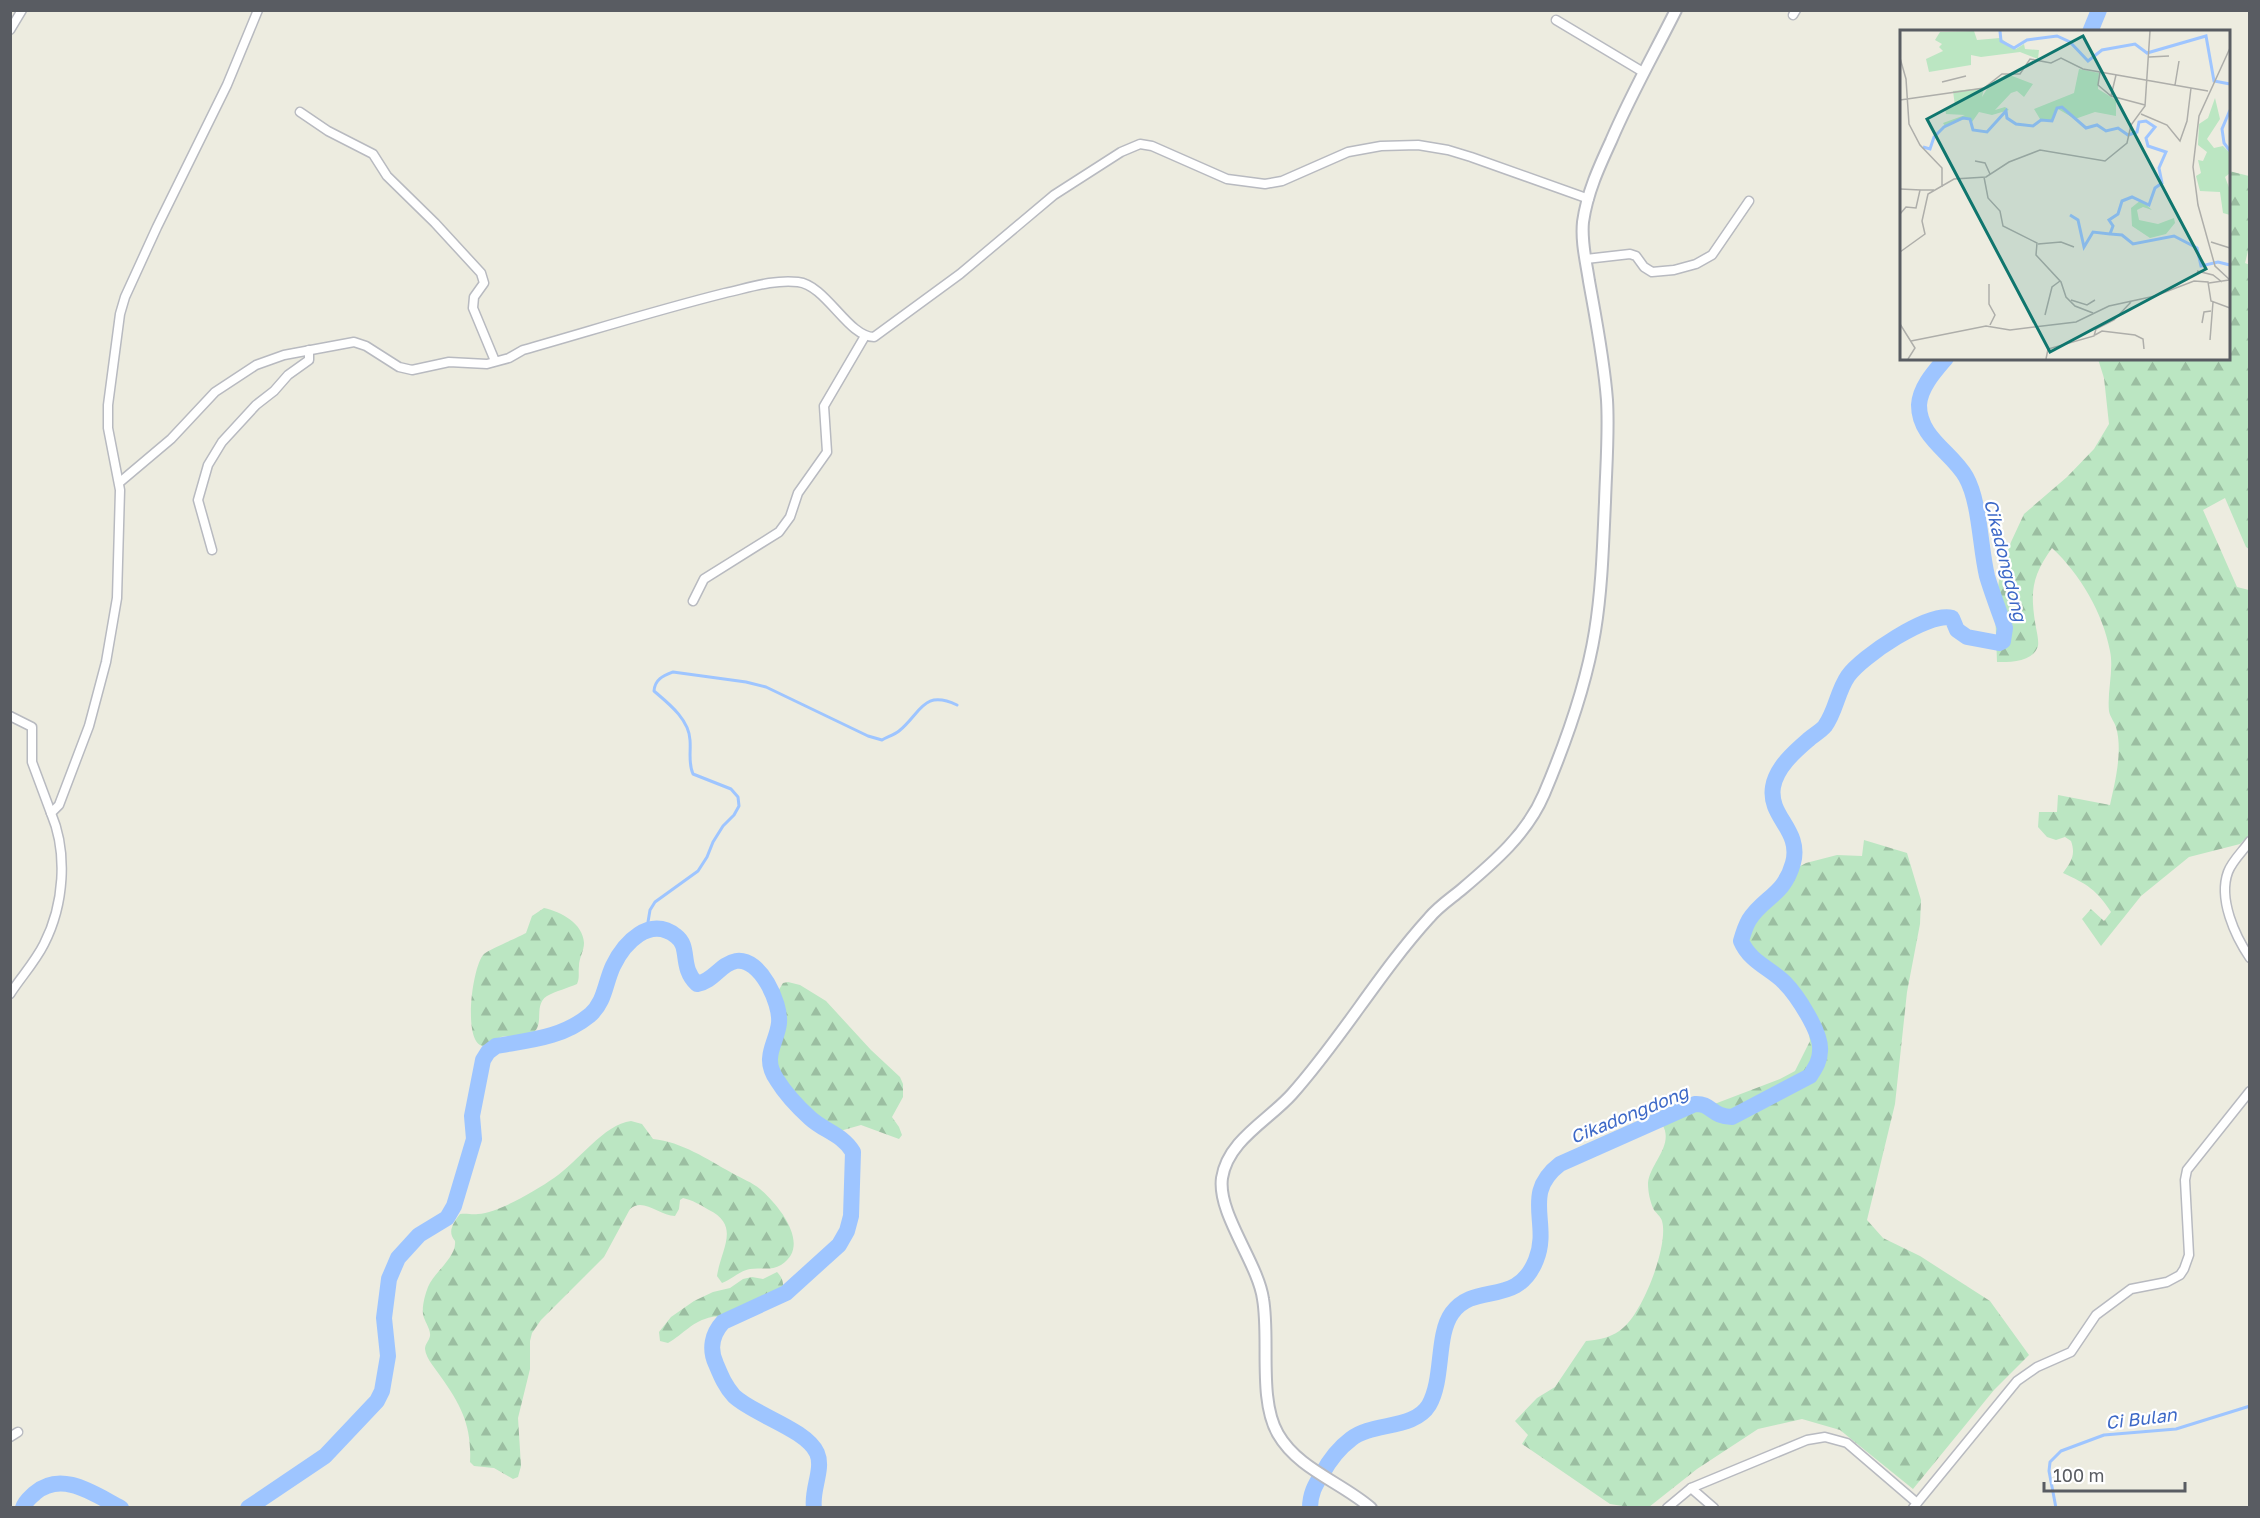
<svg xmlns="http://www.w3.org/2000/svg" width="2260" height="1518" viewBox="0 0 2260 1518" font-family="'Golos Text',sans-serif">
<defs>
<pattern id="forest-firs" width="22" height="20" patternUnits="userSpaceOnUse" patternTransform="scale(1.5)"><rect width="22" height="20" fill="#bbe6c2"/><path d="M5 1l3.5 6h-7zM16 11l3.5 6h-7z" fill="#9bbea1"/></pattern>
</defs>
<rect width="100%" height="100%" fill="#edece0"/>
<g fill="url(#forest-firs)">
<path d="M2229,171l20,5v71l-4,16 5,2 -1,284 -3,-2 -21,-49 -22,12 34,77 12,3v245l-9,9 -51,13 -48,39 -40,50 -19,-27 9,-10 13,12 7,-9c-14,-22 -24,-28 -48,-39 8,-11 13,-18 8,-32l-6,-4 -9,3 -9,-3 -9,-10 1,-15h18l1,-17 52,10c5,-23 13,-54 6,-78 -2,-6 -6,-10 -7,-16 -2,-20 5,-41 1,-60 -7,-38 -30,-77 -58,-103 -19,27 -22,41 -17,74 1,7 4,17 3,24 -5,16 -28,16 -41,16l-2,-55 5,-33 11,-32 13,-28 43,-37 27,-28 15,-25 -5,-46 -6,-19 130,-1z"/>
<path d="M1864,840l43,13 14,47 -1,24 -13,68 -12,112 -28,116 16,18 37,18 70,45 39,54 -35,35 -81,99 -73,-59 -38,-11 -44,10 -61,40 -48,38h-20l-19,-3 -88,-60 6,-9 -13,-14 22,-23 18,-11 31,-46c13,-1 28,-4 38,-14 19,-16 45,-82 38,-106 -1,-4 -5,-7 -8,-11 -4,-8 -6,-18 -6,-27 2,-20 27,-38 14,-59l118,-45 15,-8 15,-30 -5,-38 -18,-28 -33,-17 -11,-26 14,-28 38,-35 11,-6 31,-8 25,1z"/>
<path d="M544,908c17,4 39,15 40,35 0,8 -5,15 -5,23 -1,7 1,11 -2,18 -9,4 -21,7 -30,12 -14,9 -2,28 -14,37 -8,6 -22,1 -32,4 -5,2 -10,9 -15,9 -25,4 -14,-81 -2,-92 6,-5 33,-16 42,-21l6,-17z"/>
<path d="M788,982l12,3 26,16 45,49 29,27 3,7v13l-11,20 7,10 3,8 -3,4 -38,-14 -21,6 -27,-6 -19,-12 -12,-19v-12l-8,-11 2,-25 8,-26 -7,-27 6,-10z"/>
<path d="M631,1121l11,3 11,15c29,3 54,20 79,34 9,5 21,10 28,16 19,16 52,57 21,76 -10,6 -21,2 -31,4 -11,2 -19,11 -28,14l-5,-7c4,-27 24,-50 -8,-66 -8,-5 -17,-10 -26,-12l-3,2 -1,9 -4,7c-15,0 -32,-19 -45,-7l-26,48 -63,63 -9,13 -2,8v28l-12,49 3,48 -3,11 -5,2 -19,-11 -20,-2 -4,-4c2,-36 -9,-57 -29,-85 -5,-8 -15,-18 -16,-28 0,-5 4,-8 5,-13 1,-7 -6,-15 -7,-22 -1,-8 2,-19 5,-27 6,-15 29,-30 27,-46 -8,-9 -2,-18 5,-27 7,-1 12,1 18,0 22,-2 57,-23 76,-36 24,-16 50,-54 77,-57z"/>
<path d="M777,1272c8,8 7,16 4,27 -12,8 -27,20 -42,20 -9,1 -19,-4 -27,-2 -20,4 -28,17 -44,26l-8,-2 -1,-9 12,-15 23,-16 19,-9 17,-4 13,-9 9,-2 11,2z"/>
</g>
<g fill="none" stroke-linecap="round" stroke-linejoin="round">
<g stroke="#9ec5ff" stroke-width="3">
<path d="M647,928l3,-18 5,-8 43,-31 9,-14 6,-15 10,-16 11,-11 5,-9 -1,-9 -7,-8 -38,-15c-5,-11 -2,-22 -3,-34 -1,-21 -22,-37 -36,-49 1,-12 9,-15 19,-19l73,10 20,5 102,49 14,4c5,-3 12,-5 17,-9 22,-18 24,-42 58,-26"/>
<path d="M2056,1508l-7,-37 1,-9 11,-11 43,-16 72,-6 74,-23"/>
</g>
<g stroke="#9ec5ff" stroke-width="16">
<path d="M2090,32l9,-22"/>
<path d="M23,1508c2,-7 7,-10 12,-15 27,-23 59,1 86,15"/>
<path d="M248,1508l77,-52 52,-55 5,-10 6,-35 -4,-38 5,-39 9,-21 21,-23 28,-17 7,-12 20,-67 -2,-23 11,-56 5,-8 8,-6c34,-6 66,-8 94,-31 15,-13 15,-32 23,-49 11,-23 37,-51 63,-30 15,11 3,31 21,48 17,-3 23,-20 39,-23 24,-4 45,42 43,62 -2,20 -18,34 -2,57 8,13 22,28 33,38 14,13 32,16 43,34l-2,64 -4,15 -8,14 -53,48 -63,29c-11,12 -14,27 -7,42 5,12 9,22 18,32 20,19 72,33 83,57 7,16 -6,37 -3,55"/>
<path d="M1310,1508c0,-14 5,-23 12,-34 7,-13 17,-26 29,-35 21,-17 63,-9 78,-34 15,-26 7,-70 23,-92 23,-32 65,-5 84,-53 15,-37 -15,-66 24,-96l135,-60c16,-1 17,13 37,13l78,-41c5,-8 10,-15 10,-25 2,-18 -23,-56 -36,-69 -14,-14 -34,-20 -43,-41 2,-7 4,-14 8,-21 14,-23 35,-24 44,-57 9,-33 -25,-46 -20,-76 3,-19 21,-35 35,-47 5,-5 12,-8 17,-14 11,-15 12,-34 23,-50 13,-19 81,-65 104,-58l5,12 10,7 32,6 4,-2 2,-13c-6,-17 -13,-35 -18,-52 -7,-29 -7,-74 -21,-99 -14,-25 -47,-39 -47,-72 1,-18 16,-34 27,-47"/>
</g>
<defs>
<g id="minor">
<path d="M1793,15l3,-5"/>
<path d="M1556,20l87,52"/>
<path d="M10,30l12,-20"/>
<path d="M300,112l28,19 45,23 14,22 48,47 46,50 3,10 -10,14 -1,11 22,53"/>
<path d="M1586,259l44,-5 6,2 8,11 8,5 22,-2 22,-6 16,-9 37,-54"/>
<path d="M120,482l51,-43 44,-47 41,-27 28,-10 70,-13 12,4 33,21 13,3 37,-8 38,2 22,-6 14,-8c67,-19 134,-40 202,-57 23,-5 49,-14 73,-11 28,3 50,55 76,55l86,-63 94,-79 67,-43 19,-8 12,2 75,33 38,5 17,-3 66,-29 33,-6 37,-1 30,5 23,7 118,42"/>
<path d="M212,550l-14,-50 10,-35 14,-23 34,-37 18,-14 14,-16 21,-15v-10"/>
<path d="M693,601l11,-22 75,-47 11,-15 8,-24 29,-41 -3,-46 41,-70"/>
<path d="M10,716l22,11v35l19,51"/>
<path d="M2250,841c-7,10 -18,20 -22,31 -10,27 7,64 22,86"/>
<path d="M10,994c11,-17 25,-32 34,-50 20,-39 24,-91 7,-131l8,-8 30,-79 17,-64 11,-64 3,-108 -12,-62v-23l12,-91 5,-17 32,-70 70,-142 31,-75"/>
<path d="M10,1437l8,-5"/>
<path d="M1691,1488l23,20"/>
<path d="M1667,1508l24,-20 116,-48 18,-3 22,6 70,60"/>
<path d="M1913,1508l104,-127 20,-14 34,-15 25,-37 35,-26 36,-7 13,-7 4,-6 5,-14 -4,-75 2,-10 63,-79"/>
</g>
<path id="tertiary" d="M1371,1508c-30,-26 -73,-39 -93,-74 -20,-34 -8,-96 -15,-135 -5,-36 -46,-86 -41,-121 6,-38 47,-58 70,-84 50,-56 87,-121 137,-176 9,-11 21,-19 32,-28 33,-28 66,-56 83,-96 22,-52 42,-107 51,-163 7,-43 8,-86 10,-129 1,-34 4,-68 2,-102 -3,-40 -11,-80 -18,-119 -3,-20 -8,-39 -6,-59 4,-29 16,-55 28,-81 19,-45 43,-87 65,-131"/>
</defs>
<use href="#minor" stroke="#b8bac0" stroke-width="11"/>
<use href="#tertiary" stroke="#b8bac0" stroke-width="14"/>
<use href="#minor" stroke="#fff" stroke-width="8"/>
<use href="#tertiary" stroke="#fff" stroke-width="10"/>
</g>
<g text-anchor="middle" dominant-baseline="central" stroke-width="4.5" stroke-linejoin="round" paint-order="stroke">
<g font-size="18" font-style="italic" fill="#3c68c7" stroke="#fff">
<text transform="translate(2006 560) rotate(76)">Cikadongdong</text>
<text transform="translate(1629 1114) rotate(-22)">Cikadongdong</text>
<text transform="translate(2141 1418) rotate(-7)">Ci Bulan</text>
</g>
</g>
<g transform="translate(1900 30)">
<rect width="330" height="330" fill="#edece0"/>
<path d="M74,1l3,9 23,-2 16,11 8,-5 1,5 14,1 -1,9 -18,-7 -39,5 -10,-2v10l-42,7 -3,-13 17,-8 -4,-4 3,-3 -7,-4 5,-8zM179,39l20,4 -1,16 18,11v16l-21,-4 -20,7 -17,-10 -7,12 -11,-2 -6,-10 40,-16zM107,44l26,10 -9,13 -7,-6 -6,2 -16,17 10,-3 4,3 -17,5 -13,-3 -7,10 -5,-4 -22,8 -2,-3 22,-8 -19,-1 -1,-5 10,-3 -2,-15 31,-3 -2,9 8,-13zM315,68l5,21 -13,20 7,9 9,-2 7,7v20l-5,4 5,13v25l-7,-2 -3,-21 -20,-1 -4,-15 5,-3 -3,-13 5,1 4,-9 -9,-7 1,-21 9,-6zM241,170l11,10 -9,-3 -6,3 2,10 19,4 16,-6 1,5 -9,11 -16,4 -18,-12 -1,-18z" fill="#bbe6c2"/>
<path fill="none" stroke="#9ec5ff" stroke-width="3" d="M100,1l1,10 13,7 13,-8 30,-4 13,6 18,19 14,-11 33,-6 12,9 59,-17 8,45 16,3M330,80l-8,19 2,14 6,8M23,117l7,2 4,-12 10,-10 19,-9 7,1 3,11 14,2 19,-21 1,7 9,6 17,2 8,-6 11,1 5,-13 5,-1 24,21 11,-3 9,6 12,-3 10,7 9,-3 2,-10 7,-1 9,6 -9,11 2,8 18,6 -7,16 3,15 -7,5 -6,17 -17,-8 -10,4 -4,13 -9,6 4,6 -3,8 12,1 11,9 41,-8 23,12 4,18 17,-4 12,3M170,185l8,5 6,27 9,-15 17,2"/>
<path fill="none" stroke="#aeaeaa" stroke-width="1.5" d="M330,18l-31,68 -6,51 5,38 17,61 15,14M249,27l20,-1M0,28l6,21 3,45 11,21 22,23v19M200,42l-2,13 13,11 34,9M42,52l24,-6M275,55l4,-24M211,66l5,-21M0,70l84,-12 18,-14h18l10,-15 21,4 10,-5 22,11 125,22M241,84l26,11 13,16 7,-20 4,-33M75,131l10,2 5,11M84,147l4,21 12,13 3,15 34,17 -1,12 25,27 5,15 9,9 18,7M0,159l21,1M0,184l6,-7 10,1 4,-18h14M311,212l19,6M138,214l23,-2 13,5M0,222l25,-18 -3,-13 6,-27 26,-15 32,-2 23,-15 31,-12 65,11 22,-18 4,-18 14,-19 5,-75M297,241l16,4 9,7M309,253l20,-3M89,254v20l6,11 -5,10M171,270l16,5 8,-5M145,285l7,-28 8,-6M302,293l2,-11 7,-1M0,294l15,24 -7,11M195,305l7,-4 33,4 8,4 1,10M310,310l3,-38M11,311l75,-15 24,4 66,-8 33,-16 46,-10 39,-15 14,1 3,19 19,7M146,329l2,-10 46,-13 2,-7 18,-9 17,-18"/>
<path fill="#0f766e" fill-opacity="0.15" stroke="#0f766e" stroke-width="3" d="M183,6l123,233 -156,83 -123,-233z"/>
<rect width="330" height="330" fill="none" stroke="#595c62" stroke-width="3"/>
</g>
<rect width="2260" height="1518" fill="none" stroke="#595c62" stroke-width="24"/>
<path d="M2044 1482v9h141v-9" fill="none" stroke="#595c62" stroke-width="3"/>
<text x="2053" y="1482" font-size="18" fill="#595c62" stroke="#ffffff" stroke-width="4.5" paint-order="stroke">100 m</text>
</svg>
